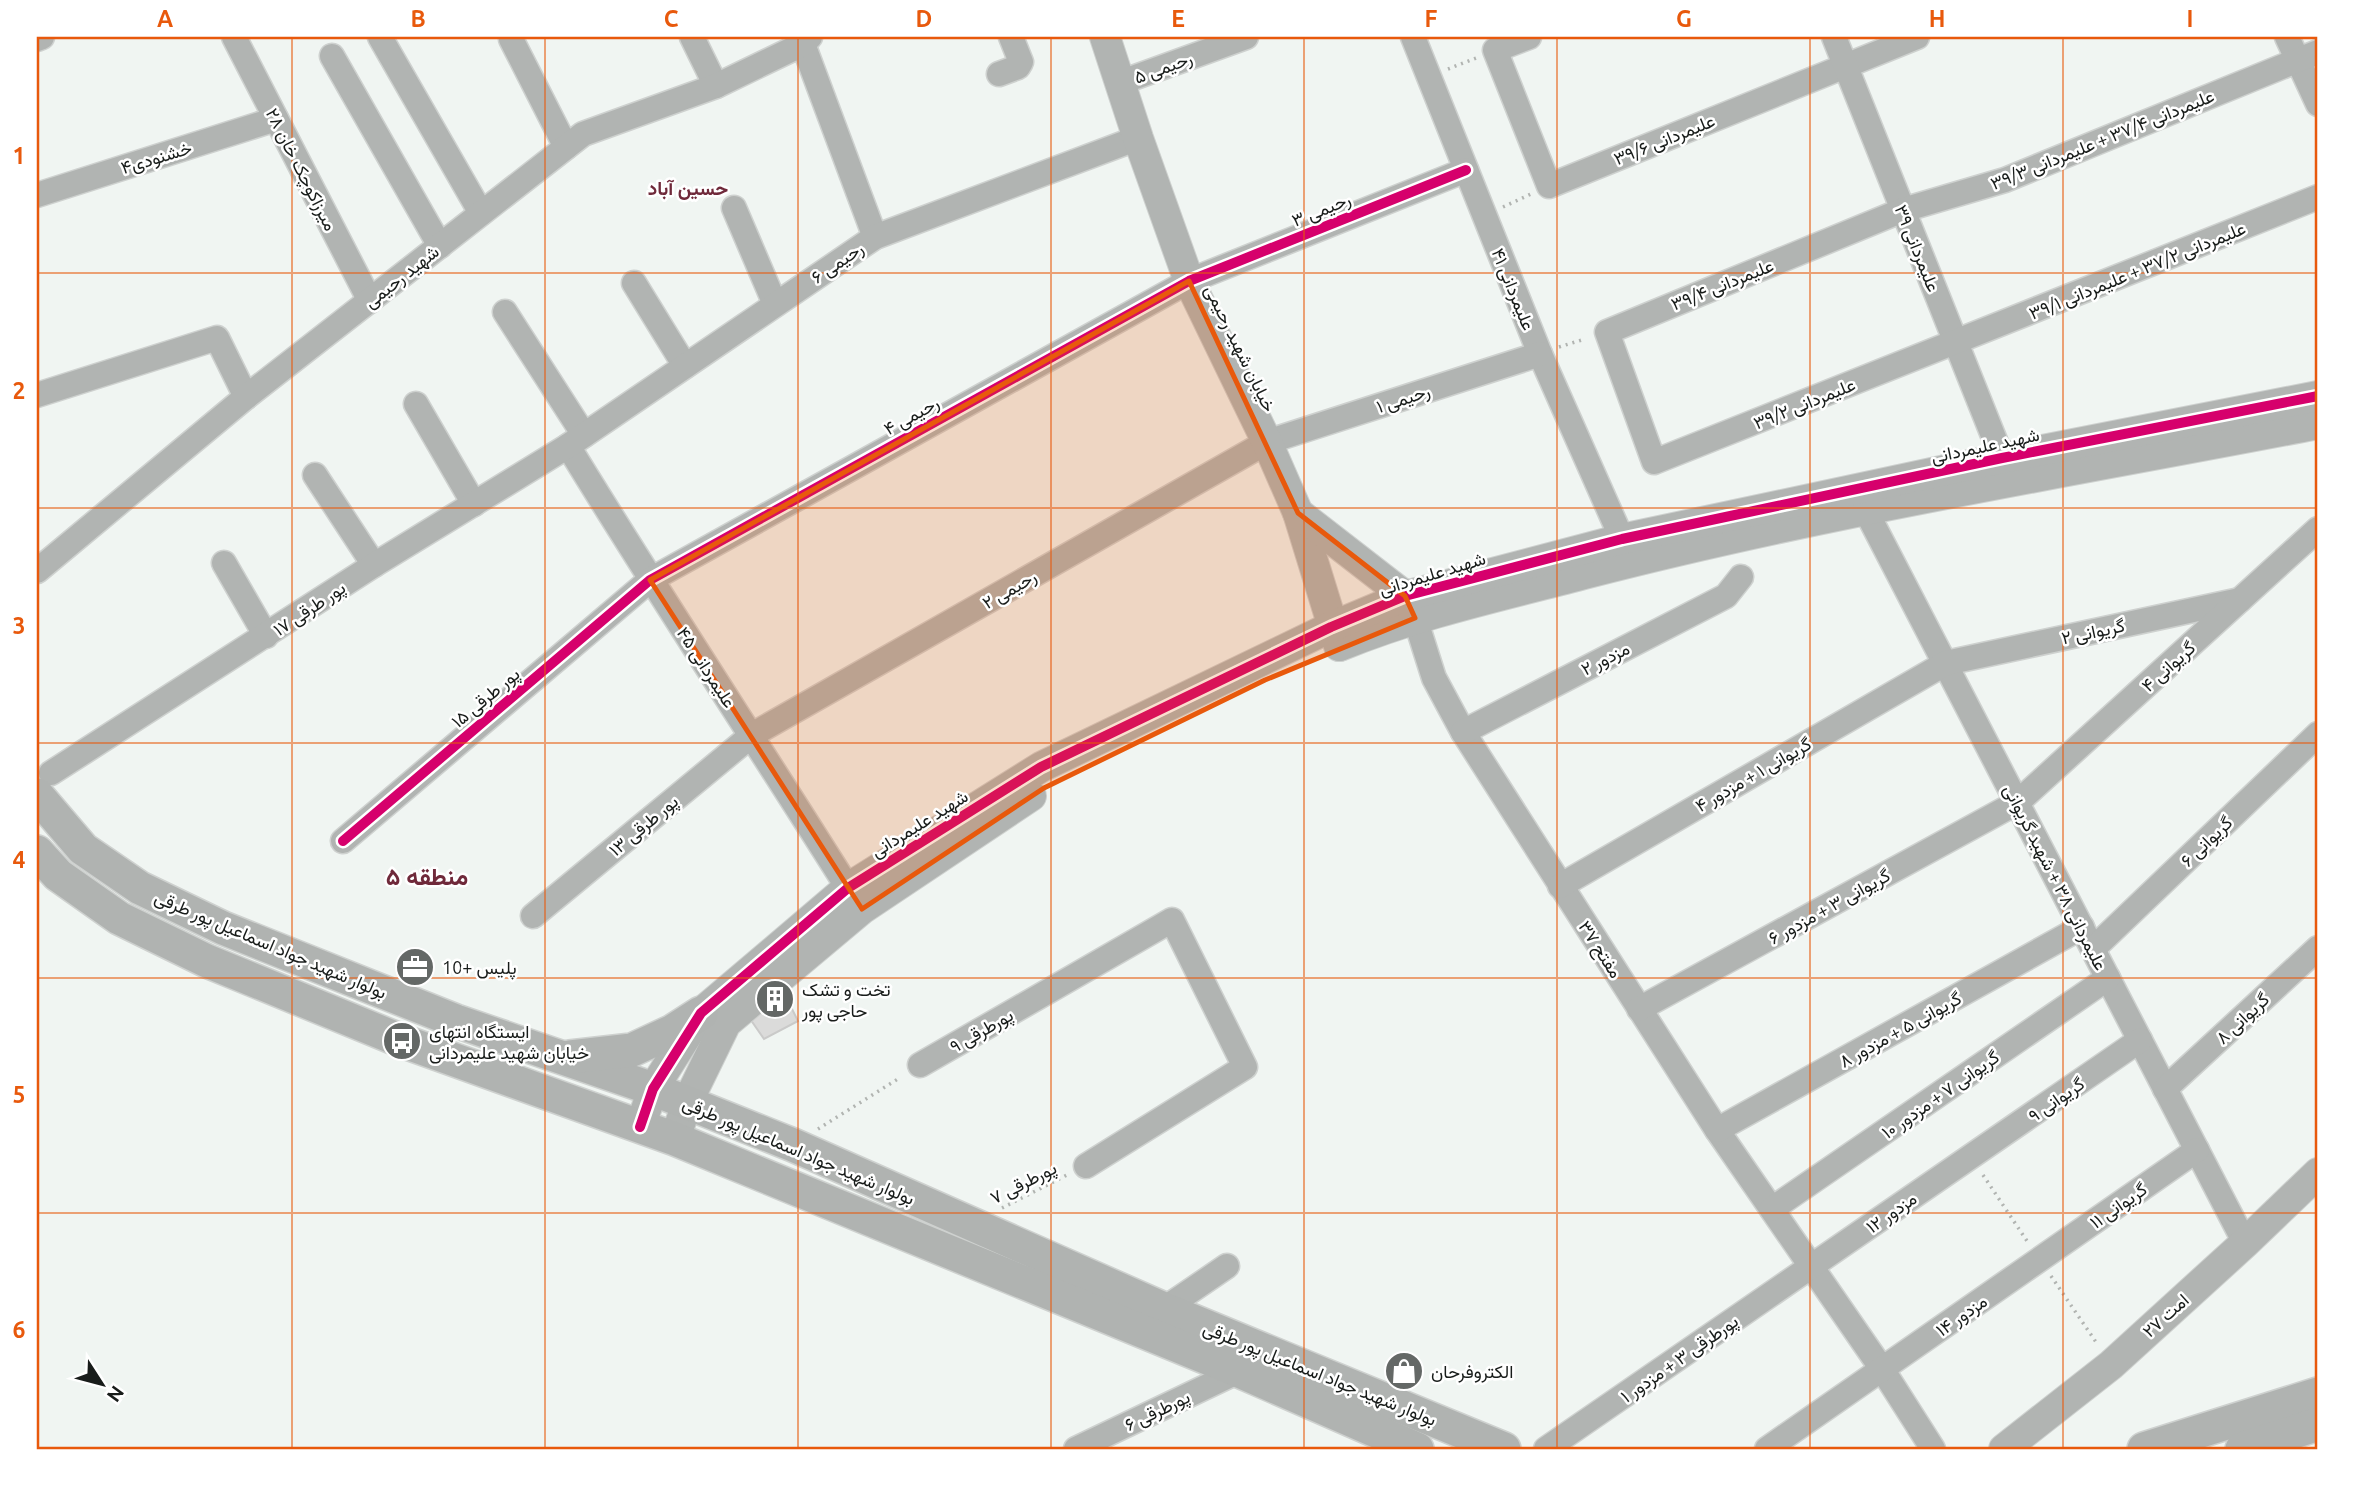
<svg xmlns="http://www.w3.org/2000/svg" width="2355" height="1486" viewBox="0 0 2355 1486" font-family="Ubuntu,Vazirmatn,sans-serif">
<rect width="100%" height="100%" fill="#f0f5f2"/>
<path fill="#dbdbda" stroke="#cacac9" stroke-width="2" d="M780,985l18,36 -34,18 -18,-26z"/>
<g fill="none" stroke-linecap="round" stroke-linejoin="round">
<defs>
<g id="minor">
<path d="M234,37l136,264"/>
<path d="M380,37l101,176"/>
<path d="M692,37l24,49"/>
<path d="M1413,37l127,317 82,185"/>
<path d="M1529,37l-34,13 54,136 368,-149"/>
<path d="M1834,37l168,421"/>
<path d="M2287,37l31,67"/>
<path d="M37,39l5,-2"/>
<path d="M511,39l55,108"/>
<path d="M803,44l72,193"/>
<path d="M2318,52l-313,128 -102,30 -296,122 47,130 664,-265"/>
<path d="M332,56l108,190"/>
<path d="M999,74l19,-7 3,-5 -10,-25"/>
<path d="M1119,83l127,-46"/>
<path d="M37,195l239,-76"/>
<path d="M734,208l41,96"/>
<path d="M634,283l51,83"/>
<path d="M505,312l79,123"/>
<path d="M37,395l180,-57 29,59"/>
<path d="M416,404l58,100"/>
<path d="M568,446c91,149 187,294 280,442"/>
<path d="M315,475l59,90"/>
<path d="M1866,511l379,732"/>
<path d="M224,563l42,73"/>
<path d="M37,571l209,-174 337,-263 133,-48 87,-42 7,-7"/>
<path d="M1415,618l19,60 29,54 254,398 165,239 51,80"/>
<path d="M1463,732l263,-136 15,-19"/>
<path d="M51,773l323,-208 194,-119 307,-209 263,-99"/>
<path d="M343,841l307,-261 539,-299 277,-111"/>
<path d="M1560,886l386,-223 294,-63"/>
<path d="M533,916l219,-181 515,-293 273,-88"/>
<path d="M2093,949l225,-215"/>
<path d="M1639,1009l379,-207 300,-273"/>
<path d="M920,1065l252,-145 73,147 -159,99"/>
<path d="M2165,1089l153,-141"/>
<path d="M1717,1130l365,-203"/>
<path d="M1772,1209l336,-231"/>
<path d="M1164,1309l63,-43"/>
<path d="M1076,1449l163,-78"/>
<path d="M1546,1449l594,-409"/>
<path d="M1767,1449l430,-299"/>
</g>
<g id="tertiary">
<path d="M1105,37l33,101 51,143 78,161 31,71 41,133"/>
<path d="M1298,513l107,83 6,13"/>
<path d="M1340,646c80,-33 165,-51 248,-73 240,-62 487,-102 730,-149"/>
<path d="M640,1127l13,-38 48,-76 147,-125 193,-121 290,-140 74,-31 217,-57 380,-81 316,-62"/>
<path d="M675,1139l12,-36 39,-80 136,-114 169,-113"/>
<path d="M2004,1449l107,-84 134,-122 73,-70"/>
</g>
<g id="secondary">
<path d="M37,795l46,54 57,39 83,40 233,93 197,68 140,56 371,164 340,140"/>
<path d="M37,852l21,23 61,43 88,43 195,80 273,98 564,232 178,78"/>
<path d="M570,1057l62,-7 41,-19 28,-18"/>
<path d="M2144,1449l174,-55"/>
<path d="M2242,1449l76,-25"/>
</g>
</defs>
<use href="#minor" stroke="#ced1cf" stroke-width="27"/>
<use href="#tertiary" stroke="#ced1cf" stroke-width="32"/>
<use href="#secondary" stroke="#ced1cf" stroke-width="36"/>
<g stroke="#b1b4b1" stroke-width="3.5" stroke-dasharray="2 5" stroke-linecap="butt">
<path d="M1448,69l28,-11"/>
<path d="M1503,207l28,-13"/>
<path d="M1559,347l26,-8"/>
<path d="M818,1129l83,-52"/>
<path d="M1983,1175l44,66"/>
<path d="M1002,1208l65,-33"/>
<path d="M2051,1276l47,69"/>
</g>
<use href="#minor" stroke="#b1b4b2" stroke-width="24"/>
<use href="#tertiary" stroke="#b1b4b2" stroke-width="30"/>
<use href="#secondary" stroke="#b0b3b1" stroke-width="33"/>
<defs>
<g id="cycleway">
<path d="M343,841l307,-261 539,-299 277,-111"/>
<path d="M640,1127l13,-38 48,-76 147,-125 193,-121 290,-140 74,-31 217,-57 380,-81 316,-62"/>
</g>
</defs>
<use href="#cycleway" stroke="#fff" stroke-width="15"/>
<use href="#cycleway" stroke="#d6006c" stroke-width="10"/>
</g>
<path fill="#e8590c" fill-opacity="0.2" stroke="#e8590c" stroke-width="5" stroke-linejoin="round" d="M1189,281l109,232 107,83 10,22 -150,62 -221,108 -182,121 -212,-329z"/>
<path fill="none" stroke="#e8590c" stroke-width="2" stroke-opacity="0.55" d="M292,37v1412M545,37v1412M798,37v1412M1051,37v1412M1304,37v1412M1557,37v1412M1810,37v1412M2063,37v1412M37,273h2281M37,508h2281M37,743h2281M37,978h2281M37,1213h2281"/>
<defs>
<symbol id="office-disc" viewBox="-11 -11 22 22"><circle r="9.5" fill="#646866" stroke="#fff"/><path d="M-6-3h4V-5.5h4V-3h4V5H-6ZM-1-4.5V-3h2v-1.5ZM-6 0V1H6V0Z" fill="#fff"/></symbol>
<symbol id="building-disc" viewBox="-11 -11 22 22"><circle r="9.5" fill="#646866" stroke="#fff"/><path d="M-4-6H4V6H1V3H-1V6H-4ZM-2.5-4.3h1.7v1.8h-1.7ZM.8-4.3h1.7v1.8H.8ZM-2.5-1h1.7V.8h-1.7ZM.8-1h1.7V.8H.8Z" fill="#fff"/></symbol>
<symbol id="bus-disc" viewBox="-11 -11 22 22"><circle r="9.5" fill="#646866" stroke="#fff"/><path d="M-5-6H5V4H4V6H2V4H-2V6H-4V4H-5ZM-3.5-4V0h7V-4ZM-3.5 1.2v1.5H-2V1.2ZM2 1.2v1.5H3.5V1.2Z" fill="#fff"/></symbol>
<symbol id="shop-disc" viewBox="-11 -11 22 22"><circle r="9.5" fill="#646866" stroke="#fff"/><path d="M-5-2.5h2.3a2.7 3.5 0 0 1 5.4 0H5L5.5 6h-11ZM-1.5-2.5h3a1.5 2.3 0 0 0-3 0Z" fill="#fff"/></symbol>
</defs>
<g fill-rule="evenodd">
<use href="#office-disc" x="393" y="945" width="44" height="44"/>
<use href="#building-disc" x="753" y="977" width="44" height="44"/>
<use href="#bus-disc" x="380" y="1019" width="44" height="44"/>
<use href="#shop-disc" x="1382" y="1349" width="44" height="44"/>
</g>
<g text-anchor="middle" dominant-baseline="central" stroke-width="5" stroke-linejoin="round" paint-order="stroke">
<g font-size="18" fill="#181c1a" stroke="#fff">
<text transform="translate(1163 67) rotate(-20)">رحیمی ۵</text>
<text transform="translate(1664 139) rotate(-22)">علیمردانی ۳۹/۶</text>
<text transform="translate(2102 139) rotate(-22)">علیمردانی ۳۷/۴ + علیمردانی ۳۹/۳</text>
<text transform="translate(156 157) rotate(-17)">خشنودی۴</text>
<text transform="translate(302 169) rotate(63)">میرزاکوچک خان ۲۸</text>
<text transform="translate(1321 209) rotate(-22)">رحیمی ۳</text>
<text transform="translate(1918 248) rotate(68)">علیمردانی ۳۹</text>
<text transform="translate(837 262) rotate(-34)">رحیمی ۶</text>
<text transform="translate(2137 270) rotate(-22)">علیمردانی ۳۷/۲ + علیمردانی ۳۹/۱</text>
<text transform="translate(401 276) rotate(-38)">شهید رحیمی</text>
<text transform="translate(1722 284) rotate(-22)">علیمردانی ۳۹/۴</text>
<text transform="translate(1514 289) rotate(68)">علیمردانی ۴۱</text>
<text transform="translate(1241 348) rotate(64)">خیابان شهید رحیمی</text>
<text transform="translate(1403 398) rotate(-18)">رحیمی ۱</text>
<text transform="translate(1804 403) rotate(-22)">علیمردانی ۳۹/۲</text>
<text transform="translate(911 415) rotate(-29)">رحیمی ۴</text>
<text transform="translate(1985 445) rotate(-12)">شهید علیمردانی</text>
<text transform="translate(1432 573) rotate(-17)">شهید علیمردانی</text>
<text transform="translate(1009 589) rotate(-30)">رحیمی ۲</text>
<text transform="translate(309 608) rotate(-34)">پور طرقی ۱۷</text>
<text transform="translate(2093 631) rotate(-12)">گریوانی ۲</text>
<text transform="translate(1605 658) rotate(-27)">مزدور ۲</text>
<text transform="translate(2168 666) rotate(-42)">گریوانی ۴</text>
<text transform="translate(707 667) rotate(57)">علیمردانی ۴۵</text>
<text transform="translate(485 697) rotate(-40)">پور طرقی ۱۵</text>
<text transform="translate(1753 774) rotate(-30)">گریوانی ۱ + مزدور ۴</text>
<text transform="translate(919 823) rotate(-32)">شهید علیمردانی</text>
<text transform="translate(643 825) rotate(-40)">پور طرقی ۱۳</text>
<text transform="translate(2206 841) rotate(-44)">گریوانی ۶</text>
<text transform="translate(2056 877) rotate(63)">علیمردانی ۳۸ + شهید گریوانی</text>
<text transform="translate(1829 906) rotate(-29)">گریوانی ۳ + مزدور ۶</text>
<text transform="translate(271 944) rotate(23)">بولوار شهید جواد اسماعیل پور طرقی</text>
<text transform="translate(1601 949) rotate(57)">مفتح ۳۷</text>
<text transform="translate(2242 1018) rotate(-43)">گریوانی ۸</text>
<text transform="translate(1900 1029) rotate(-29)">گریوانی ۵ + مزدور ۸</text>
<text transform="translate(981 1030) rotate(-30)">پورطرقی ۹</text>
<text transform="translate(1940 1094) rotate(-35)">گریوانی ۷ + مزدور ۱۰</text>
<text transform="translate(2056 1099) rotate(-35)">گریوانی ۹</text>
<text transform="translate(799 1150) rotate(23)">بولوار شهید جواد اسماعیل پور طرقی</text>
<text transform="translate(1023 1182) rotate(-27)">پورطرقی ۷</text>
<text transform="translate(2118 1205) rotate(-35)">گریوانی ۱۱</text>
<text transform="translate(1891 1212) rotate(-35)">مزدور ۱۲</text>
<text transform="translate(1961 1315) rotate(-35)">مزدور ۱۴</text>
<text transform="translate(2165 1315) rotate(-42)">امت ۲۷</text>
<text transform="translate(1679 1358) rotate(-35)">پورطرقی ۳ + مزدور ۱</text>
<text transform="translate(1320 1373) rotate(22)">بولوار شهید جواد اسماعیل پور طرقی</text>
<text transform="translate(1157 1410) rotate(-26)">پورطرقی ۶</text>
</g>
<g font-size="18" fill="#181c1a" stroke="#fff" text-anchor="start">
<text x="442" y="967">پلیس +10</text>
<text x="802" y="989">تخت و تشک<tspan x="802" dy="21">حاجی پور</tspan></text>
<text x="429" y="1031">ایستگاه انتهای<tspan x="429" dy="21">خیابان شهید علیمردانی</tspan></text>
<text x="1431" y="1371">الکتروفرحان</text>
</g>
<g font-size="19" font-weight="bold" fill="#6f293a" stroke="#fff">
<text x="688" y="188">حسین آباد</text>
</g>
<g font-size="24" font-weight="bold" fill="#6f293a" stroke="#fff">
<text x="427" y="876">منطقه ۵</text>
</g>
</g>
<rect width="2355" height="1486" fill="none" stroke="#ffffff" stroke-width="77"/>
<g transform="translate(102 1384) rotate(126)" stroke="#ffffff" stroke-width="5" paint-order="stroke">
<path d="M0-5L12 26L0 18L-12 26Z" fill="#181c1a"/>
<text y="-10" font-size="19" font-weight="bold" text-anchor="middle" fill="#181c1a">N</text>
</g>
<rect x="38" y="38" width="2278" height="1410" fill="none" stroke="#e8590c" stroke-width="2.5"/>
<g font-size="23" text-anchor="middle" font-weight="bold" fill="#e8590c">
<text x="165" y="27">A</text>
<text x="418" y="27">B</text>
<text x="671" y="27">C</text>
<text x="924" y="27">D</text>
<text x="1178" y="27">E</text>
<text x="1431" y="27">F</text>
<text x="1684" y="27">G</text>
<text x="1937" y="27">H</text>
<text x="2190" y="27">I</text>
<text x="19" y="164">1</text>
<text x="19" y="399">2</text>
<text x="19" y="634">3</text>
<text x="19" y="868">4</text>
<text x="19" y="1103">5</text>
<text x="19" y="1338">6</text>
</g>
</svg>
